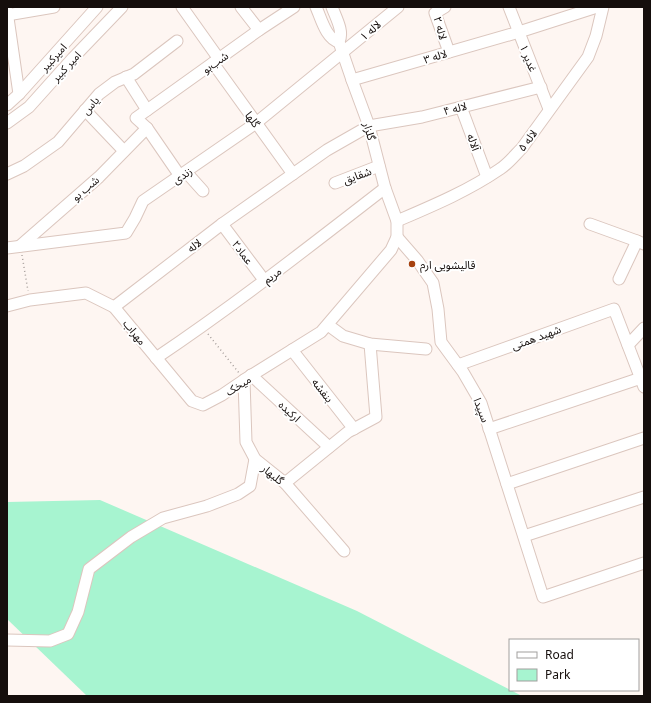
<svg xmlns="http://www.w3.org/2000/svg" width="651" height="703" viewBox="0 0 651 703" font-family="'Noto Sans','Noto Sans Arabic',sans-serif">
<rect width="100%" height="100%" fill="#fef6f2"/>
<path fill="#a7f4d0" d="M100,500l257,111 165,85h-435l-80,-77v-117z"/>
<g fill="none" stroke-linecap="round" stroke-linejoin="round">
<defs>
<g id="minor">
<path d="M182,7l37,52"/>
<path d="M241,7l18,23"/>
<path d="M316,7c5,11 10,32 23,35"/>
<path d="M445,7l-10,6 14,39"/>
<path d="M509,7l40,102"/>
<path d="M7,11l12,83"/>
<path d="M7,15l47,-8"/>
<path d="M213,63l80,111"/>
<path d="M126,77l21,33"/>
<path d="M352,80l167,-48 78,-25"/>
<path d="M7,105l12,-11 78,-87"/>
<path d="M461,107l26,70"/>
<path d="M85,110l39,41"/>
<path d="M7,123l22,-16 44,-49 49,-51"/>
<path d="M186,172l17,19"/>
<path d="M7,174l17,-8 34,-24 41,-48 16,-12 19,-8 43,-33"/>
<path d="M180,176l-33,-48 -11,-10 123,-88 35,-23"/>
<path d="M335,183l44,-17"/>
<path d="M397,221c35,-15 71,-30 103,-52 8,-5 15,-14 22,-21l66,-91 8,-21 7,-29"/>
<path d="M222,224l42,56"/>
<path d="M590,224l47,17 7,3"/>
<path d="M397,237l20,23 16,23 5,26 3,33 22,30 18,31 62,194 101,-34"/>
<path d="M20,246l79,-69 48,-49"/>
<path d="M7,248l119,-15 9,-15 8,-17 113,-78 142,-116"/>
<path d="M619,279l18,-38"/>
<path d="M7,306l23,-6 56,-7 28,14 108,-83 105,-74 42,-24 53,-9 119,-30"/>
<path d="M114,307l78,94 11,4 19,-10 22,-15 77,-48 70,-82 6,-13v-16l-12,-33 -16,-62 -17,-46 -13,-38c5,-11 -3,-24 -7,-35"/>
<path d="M328,325l15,11 27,8 56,5"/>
<path d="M628,345l16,-17"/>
<path d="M292,350l62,79"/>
<path d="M156,358c79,-53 154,-112 229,-170"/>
<path d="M458,365l156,-56 30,78"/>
<path d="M251,375l78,72"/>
<path d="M244,380l2,62 9,17 30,24 59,68"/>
<path d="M489,429l155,-52"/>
<path d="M285,483l63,-51 28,-15 -6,-73"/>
<path d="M507,484l137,-46"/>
<path d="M524,536l120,-39"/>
<path d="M7,640l43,1 18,-7 10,-22 11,-43 42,-32 32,-19 44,-12 31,-12 12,-8 5,-27"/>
</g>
</defs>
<use href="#minor" stroke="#dbc6be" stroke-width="13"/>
<g stroke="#a8a09d" stroke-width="1.5" stroke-dasharray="1 3" stroke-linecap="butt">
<path d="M22,255l6,36"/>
<path d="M208,334l31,39"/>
</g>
<use href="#minor" stroke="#fff" stroke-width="11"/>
</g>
<circle fill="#a64210" stroke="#fff" stroke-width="1.5" cx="412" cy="264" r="4"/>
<g text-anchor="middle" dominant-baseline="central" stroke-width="4" stroke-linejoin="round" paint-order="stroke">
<g font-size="11" fill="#150e0c" stroke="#fff">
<text transform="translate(441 28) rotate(75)">لاله ۲</text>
<text transform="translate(370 30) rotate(-41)">لاله ۱</text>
<text transform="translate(435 56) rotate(-17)">لاله ۳</text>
<text transform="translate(53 57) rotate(-48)">امیرکبیر</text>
<text transform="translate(529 58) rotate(68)">غدیر ۱</text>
<text transform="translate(215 62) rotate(-35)">شب‌بو</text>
<text transform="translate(66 66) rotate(-47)">امیر کبیر</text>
<text transform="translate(90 105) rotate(-49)">یاس</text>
<text transform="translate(455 108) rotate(-14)">لاله ۴</text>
<text transform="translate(253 119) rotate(54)">گلها</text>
<text transform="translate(370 131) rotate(73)">گلزار</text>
<text transform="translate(527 140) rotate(-53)">لاله ۵</text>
<text transform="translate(474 142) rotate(70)">آلاله</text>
<text transform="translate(182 175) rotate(-34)">زندی</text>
<text transform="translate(357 175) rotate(-20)">شقایق</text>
<text transform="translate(85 188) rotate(-41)">شب بو</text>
<text transform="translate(194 245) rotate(-37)">لاله</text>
<text transform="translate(243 252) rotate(53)">عماد۲</text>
<text transform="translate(272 275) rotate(-36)">مریم</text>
<text transform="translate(135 332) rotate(51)">مهراب</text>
<text transform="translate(536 337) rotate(-20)">شهید همتی</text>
<text transform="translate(238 385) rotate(-33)">میخک</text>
<text transform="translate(323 390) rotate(52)">بنفشه</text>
<text transform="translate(482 410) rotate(69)">سپیدا</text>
<text transform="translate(290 411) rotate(43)">ارکیده</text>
<text transform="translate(273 474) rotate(39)">گلبهار</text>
</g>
<g font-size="11" fill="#150e0c" stroke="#fff" text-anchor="start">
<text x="420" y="264">قالیشویی ارم</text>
</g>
</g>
<rect width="651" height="703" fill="none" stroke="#150e0c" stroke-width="16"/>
<rect x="509" y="639" width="130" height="52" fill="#ffffff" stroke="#a19f9e"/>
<rect x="517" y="652" width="20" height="6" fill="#ffffff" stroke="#a19f9e"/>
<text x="545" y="659" font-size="12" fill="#150e0c">Road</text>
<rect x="517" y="669" width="20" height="12" fill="#a7f4d0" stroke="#a19f9e"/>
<text x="545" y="679" font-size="12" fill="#150e0c">Park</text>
</svg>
